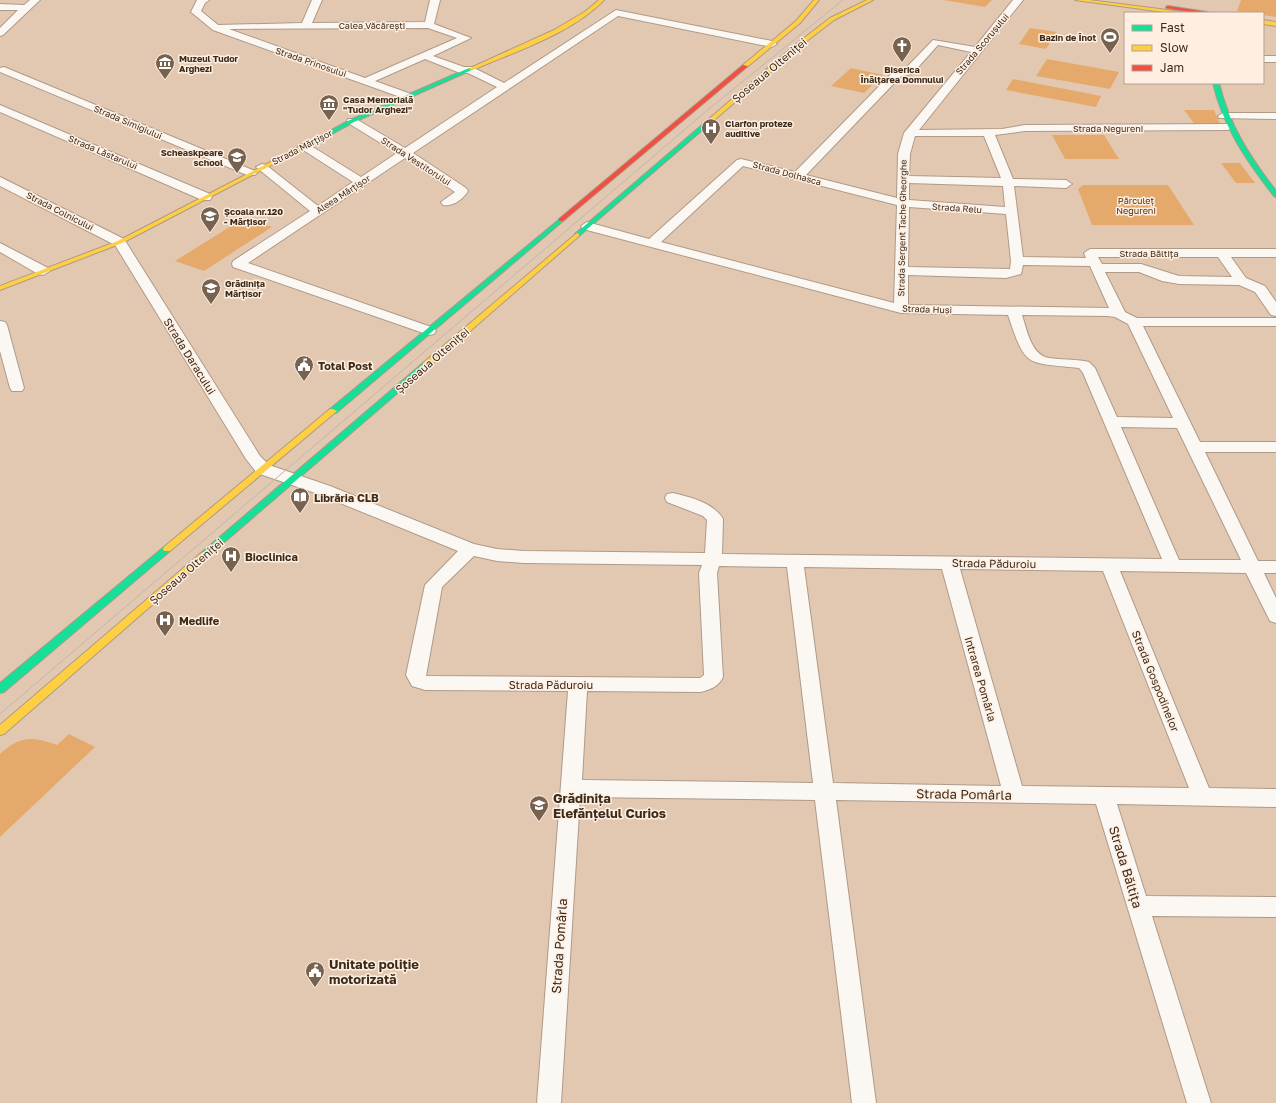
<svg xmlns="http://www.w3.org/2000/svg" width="1276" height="1103" viewBox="0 0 1276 1103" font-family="'Golos Text',sans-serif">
<rect width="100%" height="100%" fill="#e3c8b1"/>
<g fill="#e6a96c">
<path d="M943,0h49l-7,7z"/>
<path d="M1241,0h35v17l-13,-2v-2l-26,-2z"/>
<path d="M1030,28l27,4 -11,17 -27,-5z"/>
<path d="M1047,59l72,13 -9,17 -74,-13z"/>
<path d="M851,68l32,7 -19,18 -33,-7z"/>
<path d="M1013,79l88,17 -5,11 -90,-17z"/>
<path d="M1184,110h30l7,16h-25z"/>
<path d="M1052,135h52l15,24h-54z"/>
<path d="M1221,163h19l15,20h-19z"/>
<path d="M1083,185h85l26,40h-102l-14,-36z"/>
<path d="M244,218l28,9 -68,44 -29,-10z"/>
<path d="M69,734l26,13 -95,90v-83c20,-18 31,-18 57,-9z"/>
</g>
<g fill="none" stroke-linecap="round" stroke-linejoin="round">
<defs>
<g id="street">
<path d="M30,0h10l-37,35 -3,1v-8l18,-18h-18v-6l24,1z"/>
<path d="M197,0h12l-4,3 -4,8 17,14 84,-2 10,-23h10l-10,23 113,-1 5,-22h10l-6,24 37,14 -38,18 31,11h8l32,16 112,-73 156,31 5,3 -5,3 -154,-31 -205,137 53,35 2,3c-5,8 -15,16 -25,14l-2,-3 14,-10 -50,-34 -157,105 186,65 2,3 -2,3 -5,1 -196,-68 -1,-3 1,-3 77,-50 -54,-44 6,-3 4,1 52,41 35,-24 -53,-34 -2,-2 2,-2h8l53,33 36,-24 -49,-30 -1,-2 1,-2h8l49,29 92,-61 -29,-14h-8l-35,-14 -50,22 36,13 1,2 -1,2h-8l-190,-68 -22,-18zM428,28l29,10 -92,40 -136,-49z"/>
<path d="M1013,0h10l-104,130 83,-1 23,-4 203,-1 5,3 -5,3 -203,1 -30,4 18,44 53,1 6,4 -6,4 -52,-2 9,71 63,1 -2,-5 6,-4h186v8h-45l15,21 19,8 11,16v14l-5,-1 -16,-23 -16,-7 -60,-1 -17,-3 -23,-9h-34l20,40 12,6h139v8h-133l57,116h76v10h-71l53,109h18v12h-12l12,25v25l-6,-2 -24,-48 -126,-2 89,217 67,1v18l-159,-3 29,92 130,1v20l-124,-1 59,187h-24l-91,-299 -260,-4 40,303h-24l-37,-303 -235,-3 -19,306h-24l31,-412 -143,-1 -13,-4 -6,-11 19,-90 33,-34 -140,-57 -61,-21 -11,-14 -131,-214 -115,-59v-9l124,62 136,217 9,9 61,21 144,58 23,5 26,2 182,2 2,-33 -4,-4 -36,-14 -2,-4 2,-4 6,-1c17,4 41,10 50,26l-1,35 440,5 -79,-186 -4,-5c-53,-6 -53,1 -71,-53l-107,-2 -318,-84 -2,-3 6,-4 62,17 88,-79 4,-1 54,13 99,-101 11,-2 28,-29 42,7zM938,45l33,7 -67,81 -6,21 -1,44 -91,-23 95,-99 11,-2zM915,136h69l17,42 -92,-2 1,-22zM743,166l154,39 -3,98 -233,-61zM909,183l94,3 2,21 -96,-7zM909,207l97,7 5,47 -1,8 -102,-2zM1098,257h120l14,20 -53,-1 -38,-12h-39zM1023,265l67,1 19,42 -201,-3v-30l98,3 15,-4zM1022,315l86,1 7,1 13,7 45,94 -56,-1 -22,-49 -6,-6 -5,-1c-11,-2 -23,-1 -35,-3 -18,-3 -22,-28 -27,-43zM1121,427l56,1 64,132h-62zM474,556l23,5 26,2 179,2 -3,8 5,102 -4,3 -274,-2 16,-89zM719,566l68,1 26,216 -231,-3 5,-89 114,1c10,-3 17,-5 22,-15l-6,-104zM804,567l138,2 59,217 -168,-3zM960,569l143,2 86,217 -167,-2z"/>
<rect x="1263" y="56" width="13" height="6"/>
<path d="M4,67l251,104 2,2 -2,2h-8l-247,-103v-4z"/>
<path d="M0,105l210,89 2,3 -2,3h-8l-202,-88z"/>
<path d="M1223,113h53v6l-57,-1 -1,-2z"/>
<path d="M0,243l48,25 2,3 -7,4 -5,-1 -38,-22z"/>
<path d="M0,321l5,1 2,3 17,63 -2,3h-10l-2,-3 -10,-37z"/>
</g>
<g id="fast">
<path d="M469,68l5,1 -120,53 -47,25 -5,-1 48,-26z"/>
<path d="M1213,83h6c10,42 31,74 57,108v6l-2,-1c-27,-35 -51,-69 -61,-113z"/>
<path d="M702,125l5,1 -128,110h-4v-2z"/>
<path d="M561,218l2,1v2l-227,192h-6l-1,-2 1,-2z"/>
<path d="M423,363h3l4,2 -223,192h-6l-2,-2 2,-2z"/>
<path d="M167,546l4,3 -1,2 -166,141 -4,1v-10l164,-136z"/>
</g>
<g id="slow">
<path d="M599,0h5c-33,34 -88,51 -131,70l-5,-1 86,-39 32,-19z"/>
<path d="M814,0h5l-19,23 -53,44h-4v-2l53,-44z"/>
<path d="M867,0h6l-39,20 -35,27 -93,80h-4v-2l93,-80 35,-27z"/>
<path d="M1075,0h14l94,12 2,1h-14z"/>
<path d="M1263,20l13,2v4l-13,-2z"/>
<path d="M303,145l5,1 -186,97 -122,47v-4l118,-45z"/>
<path d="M577,233l2,1v2l-150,131h-6v-4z"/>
<path d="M330,409h3l4,2 -167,140h-6l-1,-2 1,-2z"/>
<path d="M204,552l3,1 2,2 -2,2 -203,177 -4,1v-10l201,-172z"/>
</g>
<g id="jam">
<path d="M1168,6l39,6 2,1h-12l-31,-5v-1z"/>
<path d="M743,65l5,1 -185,155h-4v-2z"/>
</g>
</defs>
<use href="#street" stroke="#ae9a88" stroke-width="2"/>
<use href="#fast" stroke="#ae9a88" stroke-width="2"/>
<use href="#slow" stroke="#ae9a88" stroke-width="2"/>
<use href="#jam" stroke="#ae9a88" stroke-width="2"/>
<use href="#street" fill="#fbf7f3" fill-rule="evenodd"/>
<use href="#fast" fill="#16e098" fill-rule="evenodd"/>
<use href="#slow" fill="#ffcf43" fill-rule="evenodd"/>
<use href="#jam" fill="#f24e42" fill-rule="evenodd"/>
<path stroke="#beb7b1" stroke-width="1" d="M0,714l710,-606 133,-108"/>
</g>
<defs>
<symbol id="stadium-pin" viewBox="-11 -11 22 30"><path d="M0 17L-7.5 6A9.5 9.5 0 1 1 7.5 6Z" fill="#77624f" stroke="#feefe2"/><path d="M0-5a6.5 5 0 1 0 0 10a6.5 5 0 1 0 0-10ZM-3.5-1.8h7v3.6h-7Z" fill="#fff"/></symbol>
<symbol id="church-pin" viewBox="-11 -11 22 30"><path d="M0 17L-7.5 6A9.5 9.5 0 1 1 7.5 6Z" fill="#77624f" stroke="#feefe2"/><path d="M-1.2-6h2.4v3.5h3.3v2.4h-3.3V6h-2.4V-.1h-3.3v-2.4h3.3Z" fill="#fff"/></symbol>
<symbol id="museum-pin" viewBox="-11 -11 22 30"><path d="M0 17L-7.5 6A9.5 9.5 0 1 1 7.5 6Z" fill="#77624f" stroke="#feefe2"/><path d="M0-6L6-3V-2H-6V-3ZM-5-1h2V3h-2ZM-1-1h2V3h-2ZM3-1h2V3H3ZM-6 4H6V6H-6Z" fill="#fff"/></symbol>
<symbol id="hospital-pin" viewBox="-11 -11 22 30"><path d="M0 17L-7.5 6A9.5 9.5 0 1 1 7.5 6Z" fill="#77624f" stroke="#feefe2"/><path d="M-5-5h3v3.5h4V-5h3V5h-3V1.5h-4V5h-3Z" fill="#fff"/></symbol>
<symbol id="school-pin" viewBox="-11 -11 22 30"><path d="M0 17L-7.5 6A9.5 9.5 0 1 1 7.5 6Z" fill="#77624f" stroke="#feefe2"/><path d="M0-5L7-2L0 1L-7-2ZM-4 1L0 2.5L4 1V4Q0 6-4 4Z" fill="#fff"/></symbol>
<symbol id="civic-pin" viewBox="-11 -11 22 30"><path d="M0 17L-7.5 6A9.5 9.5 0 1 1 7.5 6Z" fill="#77624f" stroke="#feefe2"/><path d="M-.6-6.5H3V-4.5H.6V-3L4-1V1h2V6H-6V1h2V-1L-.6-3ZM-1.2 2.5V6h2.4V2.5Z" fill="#fff"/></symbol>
<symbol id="library-pin" viewBox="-11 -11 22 30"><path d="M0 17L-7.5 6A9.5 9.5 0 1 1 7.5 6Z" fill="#77624f" stroke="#feefe2"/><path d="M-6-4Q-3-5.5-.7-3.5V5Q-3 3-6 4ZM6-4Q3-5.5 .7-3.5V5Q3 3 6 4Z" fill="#fff"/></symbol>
</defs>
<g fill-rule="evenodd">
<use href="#stadium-pin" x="1099" y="26" width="22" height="30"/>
<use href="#church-pin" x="891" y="35" width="22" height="30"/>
<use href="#museum-pin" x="154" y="52" width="22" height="30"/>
<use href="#museum-pin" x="318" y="93" width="22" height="30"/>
<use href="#hospital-pin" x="700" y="117" width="22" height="30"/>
<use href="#school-pin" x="226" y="146" width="22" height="30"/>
<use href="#school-pin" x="199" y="205" width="22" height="30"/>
<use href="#school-pin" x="200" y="277" width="22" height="30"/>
<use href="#civic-pin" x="293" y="354" width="22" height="30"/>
<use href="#library-pin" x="289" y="486" width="22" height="30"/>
<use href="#hospital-pin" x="220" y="545" width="22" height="30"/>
<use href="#hospital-pin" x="154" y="609" width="22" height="30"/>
<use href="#school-pin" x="528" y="794" width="22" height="30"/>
<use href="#civic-pin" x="304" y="960" width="22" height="30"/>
</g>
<g text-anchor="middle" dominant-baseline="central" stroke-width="3" stroke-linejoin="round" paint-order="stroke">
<g font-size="9" fill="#3d2b1a" stroke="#feefe2">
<text x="372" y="25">Calea Văcărești</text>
<text transform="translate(982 44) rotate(-50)">Strada Scorușului</text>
<text transform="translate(311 62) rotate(19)">Strada Prinosului</text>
<text transform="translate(128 122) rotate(23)">Strada Simigiului</text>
<text x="1108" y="128">Strada Negureni</text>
<text transform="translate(302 147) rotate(-27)">Strada Mărțișor</text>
<text transform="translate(103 152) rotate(23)">Strada Lăstarului</text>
<text transform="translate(416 161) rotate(33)">Strada Vestitorului</text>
<text transform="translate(787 173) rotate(15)">Strada Dolhasca</text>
<text transform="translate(343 194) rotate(-33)">Aleea Mărțișor</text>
<text transform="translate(957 208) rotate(4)">Strada Relu</text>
<text transform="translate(60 211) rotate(27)">Strada Colnicului</text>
<text transform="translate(902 228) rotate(-89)">Strada Sergent Tache Gheorghe</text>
<text x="1149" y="253">Strada Băltița</text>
<text transform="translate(927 309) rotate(2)">Strada Huși</text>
</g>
<g font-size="9" font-weight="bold" fill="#3d2b1a" stroke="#feefe2" text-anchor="start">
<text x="1096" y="37" text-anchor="end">Bazin de Înot</text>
<text x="179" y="58">Muzeul Tudor<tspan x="179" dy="10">Arghezi</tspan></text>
<text x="902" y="69" text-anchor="middle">Biserica<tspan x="902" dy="10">Înălțarea Domnului</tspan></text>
<text x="343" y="99">Casa Memorială<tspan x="343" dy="10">"Tudor Arghezi"</tspan></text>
<text x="725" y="123">Clarfon proteze<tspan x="725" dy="10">auditive</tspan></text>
<text x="223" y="152" text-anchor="end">Scheaskpeare<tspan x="223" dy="10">school</tspan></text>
<text x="224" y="211">Școala nr.120<tspan x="224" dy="10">- Mărțisor</tspan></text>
<text x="225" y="283">Grădinița<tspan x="225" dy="10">Mărțisor</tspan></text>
</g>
<g font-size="9" fill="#552f03" stroke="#feefe2">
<text x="1136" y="200">Părculeț<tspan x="1136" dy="10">Negureni</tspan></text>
</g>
<g font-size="11" fill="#3d2b1a" stroke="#feefe2">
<text transform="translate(769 70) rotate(-40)">Șoseaua Olteniței</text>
<text transform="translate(190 356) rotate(58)">Strada Daracului</text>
<text transform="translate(432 360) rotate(-41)">Șoseaua Olteniței</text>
<text transform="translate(994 563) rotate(1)">Strada Păduroiu</text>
<text transform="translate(186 571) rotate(-41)">Șoseaua Olteniței</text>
<text transform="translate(981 679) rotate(74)">Intrarea Pomârla</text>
<text transform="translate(1156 681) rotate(68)">Strada Gospodinelor</text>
<text x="551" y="684">Strada Păduroiu</text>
</g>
<g font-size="11" font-weight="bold" fill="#3d2b1a" stroke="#feefe2" text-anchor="start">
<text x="318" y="365">Total Post</text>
<text x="314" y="497">Librăria CLB</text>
<text x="245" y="556">Bioclinica</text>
<text x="179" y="620">Medlife</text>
</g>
<g font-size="13" fill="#3d2b1a" stroke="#feefe2">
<text transform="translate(964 794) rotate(1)">Strada Pomârla</text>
<text transform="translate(1126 867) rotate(73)">Strada Băltița</text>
<text transform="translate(559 946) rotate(-86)">Strada Pomârla</text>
</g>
<g font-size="13" font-weight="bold" fill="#3d2b1a" stroke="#feefe2" text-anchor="start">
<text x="553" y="798">Grădinița<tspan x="553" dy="15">Elefănțelul Curios</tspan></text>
<text x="329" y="964">Unitate poliție<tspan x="329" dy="15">motorizată</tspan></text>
</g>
</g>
<rect x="1124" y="12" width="140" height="72" fill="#feefe2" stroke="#b1a192"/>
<rect x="1132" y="25" width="20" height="6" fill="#16e098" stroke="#b1a192"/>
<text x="1160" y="32" font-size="12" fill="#3d2b1a">Fast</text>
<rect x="1132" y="45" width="20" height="6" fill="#ffcf43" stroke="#b1a192"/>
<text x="1160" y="52" font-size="12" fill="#3d2b1a">Slow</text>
<rect x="1132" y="65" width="20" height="6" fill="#f24e42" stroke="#b1a192"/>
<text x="1160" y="72" font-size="12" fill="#3d2b1a">Jam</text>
</svg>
